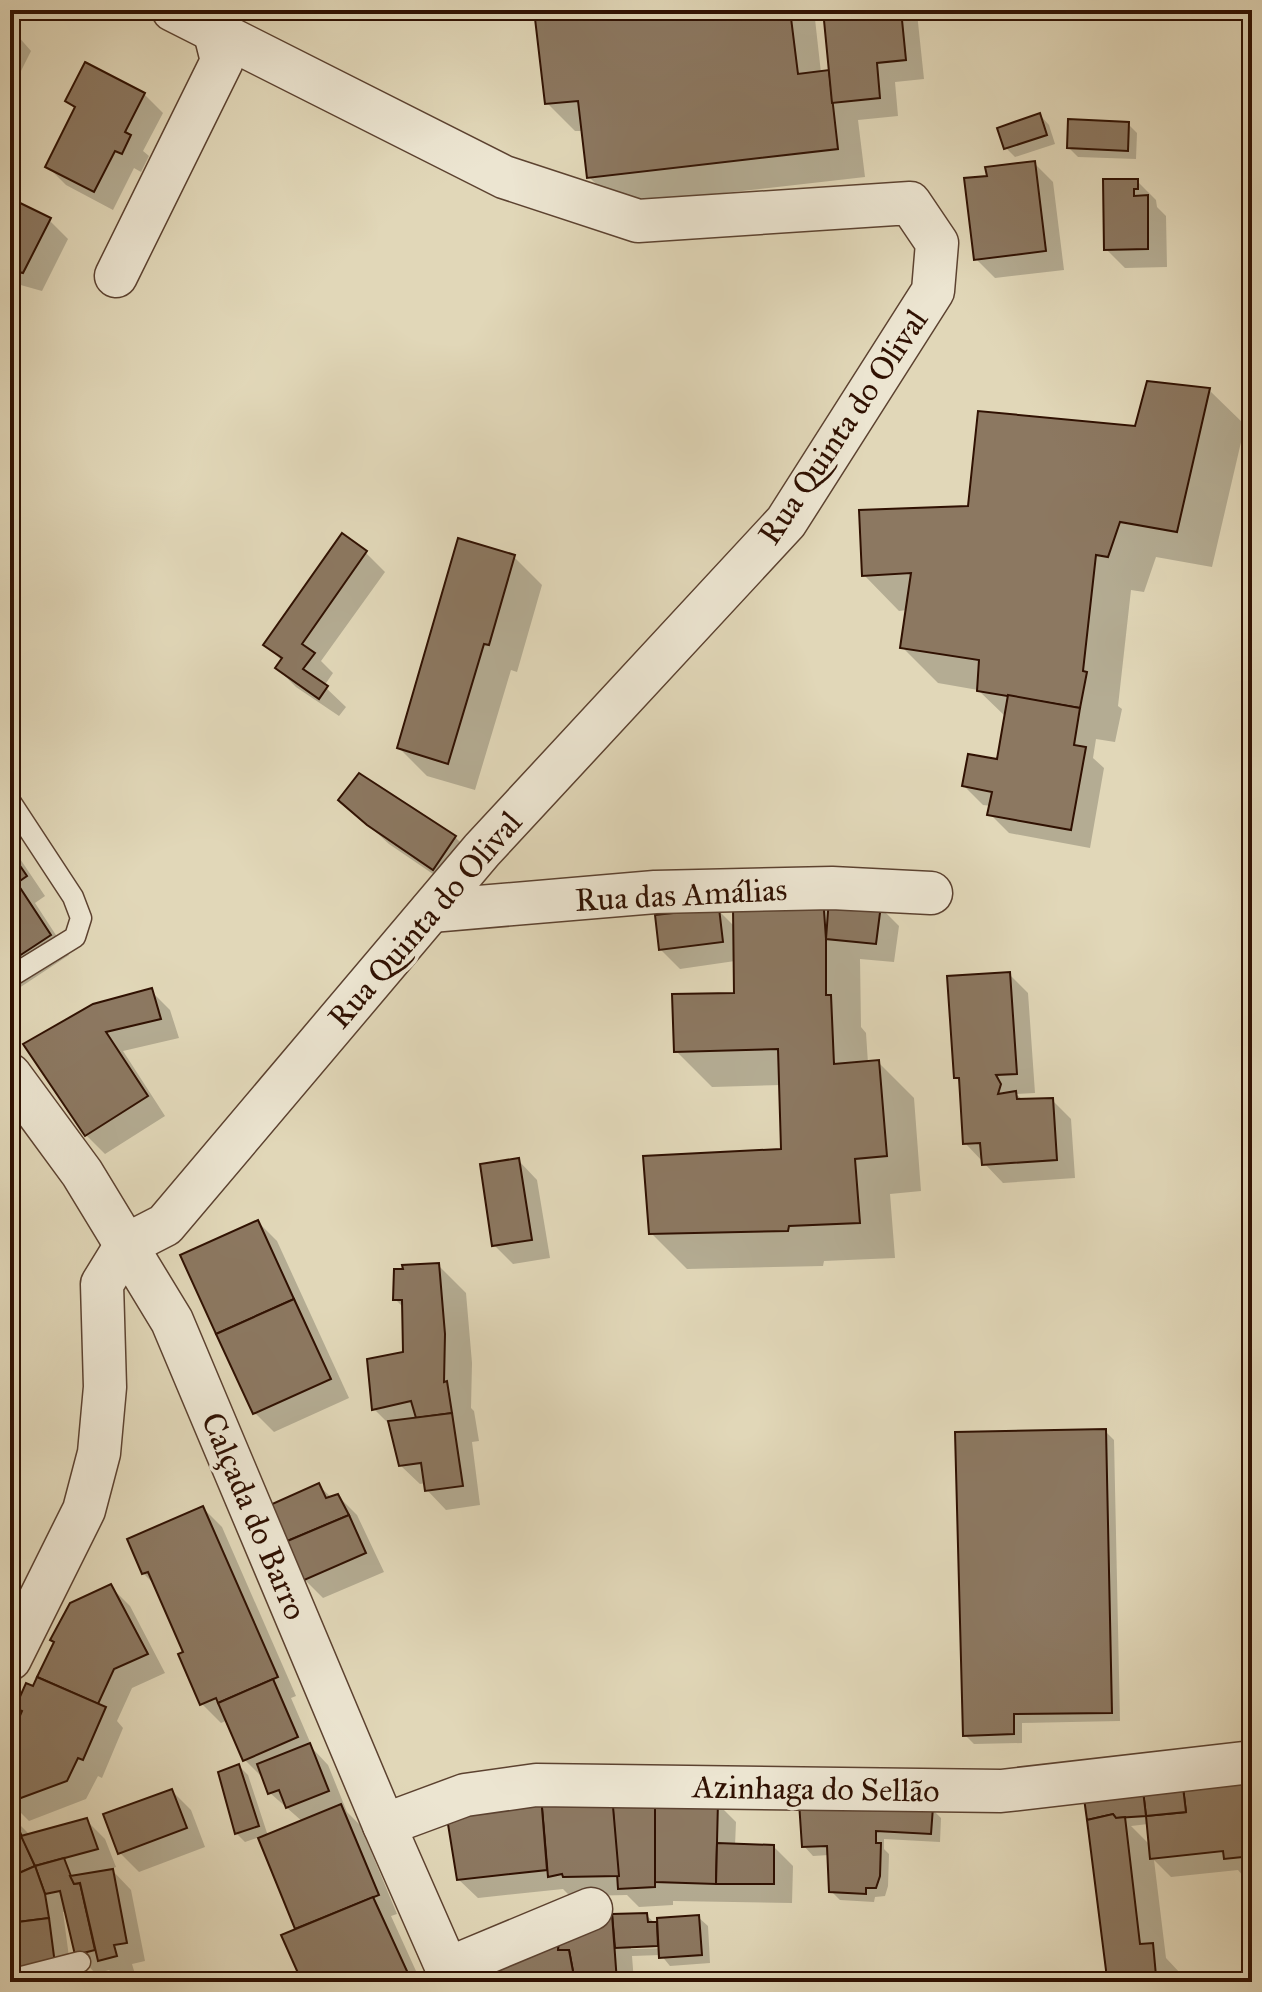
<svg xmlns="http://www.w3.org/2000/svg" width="1262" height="1992" viewBox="0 0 1262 1992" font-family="'IM FELL Great Primer',serif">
<rect width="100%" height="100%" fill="#e1d7b8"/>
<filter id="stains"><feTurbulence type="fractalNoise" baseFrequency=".0025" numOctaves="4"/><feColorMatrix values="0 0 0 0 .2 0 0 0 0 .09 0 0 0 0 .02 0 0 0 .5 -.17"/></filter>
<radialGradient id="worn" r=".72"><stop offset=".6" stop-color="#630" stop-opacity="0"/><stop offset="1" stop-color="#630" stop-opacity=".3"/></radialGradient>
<g fill="#0003" fill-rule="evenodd">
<path d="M536,10h278l7,63 11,3 -7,-66h89l3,3 7,66 -29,3 3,34 -40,4 7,57 -248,28 -28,-28 -6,-46h-8l-28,-28z"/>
<path d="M10,27l21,24 -21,42z"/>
<path d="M144,94l19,19 -20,38 6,5 -8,16 -7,-4 -21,42 -47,-25 -19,-19 29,-56 -9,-9z"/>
<path d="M1040,115l9,10 6,19 -40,13 -9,-9z"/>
<path d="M1128,124l9,9 -1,26 -58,-2 -9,-9z"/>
<path d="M1034,163l19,19 11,88 -69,8 -19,-19 13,-81z"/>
<path d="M1137,181l19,19 1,7 9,9 1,51 -42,1 -19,-19z"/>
<path d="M10,213l39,7 19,19 -26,52 -32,-9z"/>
<path d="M1209,390l36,35 -33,142 -56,-10 -12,35 -13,-2 -13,116 4,3 -7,33 -19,-3 -3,19 11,10 -14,80 -81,-15 -19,-19 1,-8 -8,-1 -19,-19 34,-24 8,-45 -28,-27 -40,-7 -36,-36 5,-37 -8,1 -35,-36 105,-67 167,-80z"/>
<path d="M366,553l19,19 -64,89 12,12 -9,13 22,21 -7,9 -43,-29 -19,-19 5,-7 -16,-16z"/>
<path d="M514,557l28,28 -25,87 -6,-2 -36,120 -48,-14 -28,-28z"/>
<path d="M340,799l115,38 19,19 -22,31 -63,-43z"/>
<path d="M10,844l35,52 -10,7 34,52 -59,39z"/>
<path d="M880,907l19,19 -5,36 -34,-3 1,68 5,6 2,30 10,-1 36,36 7,93 -31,3 5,64 -71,3 -1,5 -136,3 -36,-36 132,-82 -2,-66 -69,2 -36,-36 60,-56 -1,-34 -55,8 -19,-19 57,-40 17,17v-18z"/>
<path d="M1009,974l19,19 7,100 -19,1 8,7 28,-1 19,19 4,59 -72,5 -38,-40 -4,-60 -5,-6z"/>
<path d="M151,991l19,19 9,28 -56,13 42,65 -60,38 -19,-19 -61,-90z"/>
<path d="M518,1160l19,20 13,78 -37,6 -19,-19z"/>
<path d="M258,1222l19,19 72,157 -75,34 -19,-19z"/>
<path d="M438,1265l28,28 6,70 -1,45 3,3 5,30 -7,1 8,63 -34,5 -19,-20 -1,-7 -6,1 -20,-19 -8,-38 -18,-18 31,-56 -1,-45 -9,-9z"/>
<path d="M1105,1431l9,9 6,281 -98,2v20l-48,1 -9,-9z"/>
<path d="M318,1485l14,13 6,-2 19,19 27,57 -61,26 -19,-19z"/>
<path d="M203,1508l19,19 74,169 -5,2 22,51 15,16 19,47 13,13 37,89 -6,2 30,66h-117l-6,-52 -38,-93 -15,5 -9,-9 3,-67 9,9 20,61 35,-14 -33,-29 -6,-14 -19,-19 -17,-40 -7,3 -19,-19 -16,-51 -30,-67 -13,-13z"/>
<path d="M111,1587l19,19 35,67 -33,15 -15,33 6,7 -21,50 -4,-2 -12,23 -57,22 -19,-19v-67l5,-2 8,-20 -6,-6z"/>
<path d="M1252,1776v100l-8,1 -6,-7 -67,7 -17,-17 12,98 14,15 1,9h-73l-23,-189zM1148,1824l2,21 -19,-19z"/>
<path d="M172,1791l19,19 14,37 -66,25 -19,-19z"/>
<path d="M717,1803l19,19 -1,24 39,1 19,19 -1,37 -119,-2v4l-34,2 -12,-12 -43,1 -3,-3 -12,2 -6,-6 -85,9 -20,-19 19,-74z"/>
<path d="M932,1809l9,9 -1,24 -56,-3v10l5,5 -1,32 -3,10 -10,1 -1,5 -34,-2 -9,-9 -2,-36 -16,1 -9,-10z"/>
<path d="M12,1817l18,18 56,-15 19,19 11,28 -5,2 20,21 14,71 -13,3 3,10 -17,5 -9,-9 -13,4 -19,-20 -10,-42h-4l8,60 13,10h-65l-9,-54z"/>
<path d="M646,1915l10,9 42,-7 10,9 2,37 -40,3 -9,-11 -29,1 2,26h-135l77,-58 36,-8zM668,1944v4l-37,1v-4z"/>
</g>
<g fill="#8c7861" stroke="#301102" stroke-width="2">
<path d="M534,10h256l8,64 31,-4 9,79 -251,29 -9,-77 -33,3z"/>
<path d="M823,10h78l5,50 -29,3 3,35 -48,5z"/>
<path d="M85,62l60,31 -20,39 6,3 -9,19 -7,-3 -21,41 -49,-25 30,-60 -10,-6z"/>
<path d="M1040,113l7,22 -43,14 -7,-21z"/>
<path d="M1068,119l61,3 -1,29 -61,-3z"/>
<path d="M1035,161l11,90 -72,9 -10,-82 23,-2 -2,-9z"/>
<path d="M1103,179h35v10h-4v7l14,-1v54l-44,1z"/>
<path d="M14,200l37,18 -28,55 -13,-3v-62z"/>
<path d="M1147,381l63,7 -33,144 -57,-10 -12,35 -12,-2 -13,116 4,1 -7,36 -103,-17 2,-31 -79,-12 11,-75 -49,3 -3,-66 109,-4 10,-95 157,15z"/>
<path d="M342,533l25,18 -65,93 13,9 -12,16 25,17 -9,13 -44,-31 7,-10 -19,-13z"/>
<path d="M458,538l57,17 -26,90 -5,-1 -36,120 -51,-16z"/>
<path d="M1008,695l72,13 -6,37 12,2 -15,83 -84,-15 5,-23 -30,-6 6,-32 29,5z"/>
<path d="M359,773l97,63 -23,34 -66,-45 -29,-25z"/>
<path d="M12,854l15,22 -10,7 34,52 -41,27v-107z"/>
<path d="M823,896l3,43v56h5l3,69 45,-4 8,96 -32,3 5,64 -71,3 -1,5 -139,3 -6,-78 138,-7 -3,-100 -104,3 -2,-58 62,-1 -1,-86z"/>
<path d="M829,898l52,7 -5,39 -50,-5z"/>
<path d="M719,908l4,34 -64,8 -4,-35z"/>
<path d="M1010,972l7,102 -21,1 5,9 -3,10 18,-3 1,8 36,-1 4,62 -75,5 -2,-22 -17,1 -4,-66h-5l-7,-102z"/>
<path d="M152,988l9,31 -55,13 42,64 -63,40 -62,-92 70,-40z"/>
<path d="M519,1158l13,82 -40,6 -12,-82z"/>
<path d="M258,1220l36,79 -78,35 -36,-79z"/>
<path d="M439,1263l6,71 -1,48 3,-1 5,32 -36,5 -5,-17 -39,9 -5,-51 36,-7 -1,-52h-9l1,-31h9l-1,-4z"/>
<path d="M294,1299l37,80 -78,35 -37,-80z"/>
<path d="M452,1413l11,73 -38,5 -4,-28 -22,3 -11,-45z"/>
<path d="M1106,1429l6,284 -98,1v20l-51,2 -8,-304z"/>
<path d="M319,1483l7,15 12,-4 11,21 -64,27 -15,-37z"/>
<path d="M203,1506l75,171 -60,26 -2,-5 -16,7 -22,-51 5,-2 -35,-80 -6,2 -15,-35z"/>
<path d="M349,1515l17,38 -64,28 -17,-39z"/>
<path d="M111,1584l37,70 -34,15 -16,35 -61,-27 17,-35 -4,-2 20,-37z"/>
<path d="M37,1677l69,30 -23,53 -5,-2 -11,23 -57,21v-69l3,-1 9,-21 -7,-3 11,-25 7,3z"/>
<path d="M273,1679l25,58 -55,24 -25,-58z"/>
<path d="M310,1743l19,48 -43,17 -7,-18 -11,4 -11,-30z"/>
<path d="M239,1764l20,62 -24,8 -17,-62z"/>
<path d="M1250,1772l2,84 -28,3 -1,-8 -73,8 -4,-43 40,-4 -4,-33z"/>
<path d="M1182,1779l4,33 -40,4 -4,-34z"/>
<path d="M1142,1782l4,34 -30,2 -3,-4 -26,6 -4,-29z"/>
<path d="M172,1789l15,39 -69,26 -15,-40z"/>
<path d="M612,1795l43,5v87l-37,2z"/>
<path d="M612,1795l7,81 -56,1 -1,-3 -14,3 -7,-81z"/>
<path d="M541,1796l6,74 -90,10 -10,-62z"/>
<path d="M655,1800l63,1 -2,83 -61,-2z"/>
<path d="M799,1802l134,5 -2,27 -55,-3v12h5l-1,33 -4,12h-10v6l-37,-2 -2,-46 -25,1z"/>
<path d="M341,1804l38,91 -84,34 -37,-91z"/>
<path d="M12,1814l23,52 -25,11v-62z"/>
<path d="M1113,1814l3,4 9,-1 15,127 13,-1 3,33 -13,2v4h-37v-12l-19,-150z"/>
<path d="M87,1818l11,31 -63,17 -14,-30z"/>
<path d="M717,1843l57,2v39h-58z"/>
<path d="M64,1858l10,26 6,-1 15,67 -20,5 -15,-64 -15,3 -10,-28z"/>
<path d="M35,1866l10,28 4,24 -39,5v-46z"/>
<path d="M113,1869l14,74 -13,2 3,11 -19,5 -18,-78 -6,1 -4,-8z"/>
<path d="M373,1897l39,85h-110l-21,-47z"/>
<path d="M647,1913l1,9h9l1,24 -43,2 -3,-34z"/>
<path d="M612,1914l5,68h-42l-6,-32h-11l1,-16 16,-11z"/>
<path d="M699,1915l3,40 -43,3 -2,-40z"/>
<path d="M49,1918l6,46 -38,6 -7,-29v-18z"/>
<path d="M559,1934l-1,16h11l6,32h-78l-6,-21z"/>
</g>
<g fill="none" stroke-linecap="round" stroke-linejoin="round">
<defs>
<g id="service">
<path d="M10,801l63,96 8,21 -6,19 -65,40"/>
<path d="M10,1980l70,-18"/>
</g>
<g id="minor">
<path d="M116,276l106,-215 -7,-28"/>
<path d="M431,911l224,-19 177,-4 99,5"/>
<path d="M10,1075l72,98 90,148 212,504 69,157"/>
<path d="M10,1659l74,-149 15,-57 6,-66 -3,-103 24,-39 39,-20 317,-375 304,-328 147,-231 4,-48 -27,-40 -272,18 -134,-44 -331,-167"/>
<path d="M384,1825l81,-30 71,-10 465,6 251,-29"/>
<path d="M447,1969l144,-60"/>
</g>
</defs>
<use href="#service" stroke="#5c4230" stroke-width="23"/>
<use href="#minor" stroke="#5c4230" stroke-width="45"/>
<use href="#service" stroke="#ece5d1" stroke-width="20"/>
<use href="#minor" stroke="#ece5d1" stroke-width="42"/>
</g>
<g text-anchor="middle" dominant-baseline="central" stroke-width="7" stroke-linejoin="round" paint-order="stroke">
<g font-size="32" fill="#301102" stroke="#ece5d1">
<text transform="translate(843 427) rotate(-56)">Rua Quinta do Olival</text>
<text transform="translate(681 895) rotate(-3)">Rua das Amálias</text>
<text transform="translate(425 920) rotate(-49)">Rua Quinta do Olival</text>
<text transform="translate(254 1516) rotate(67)">Calçada do Barro</text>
<text transform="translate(816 1789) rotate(1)">Azinhaga do Sellão</text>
</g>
</g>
<rect width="1262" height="1992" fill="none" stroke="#e1d7b8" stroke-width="40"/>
<rect x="12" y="12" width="1238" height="1968" fill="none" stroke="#301102" stroke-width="4"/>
<rect x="20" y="20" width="1222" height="1952" fill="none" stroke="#301102" stroke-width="2"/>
<rect width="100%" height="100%" filter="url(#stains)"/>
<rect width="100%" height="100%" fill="url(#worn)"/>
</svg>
